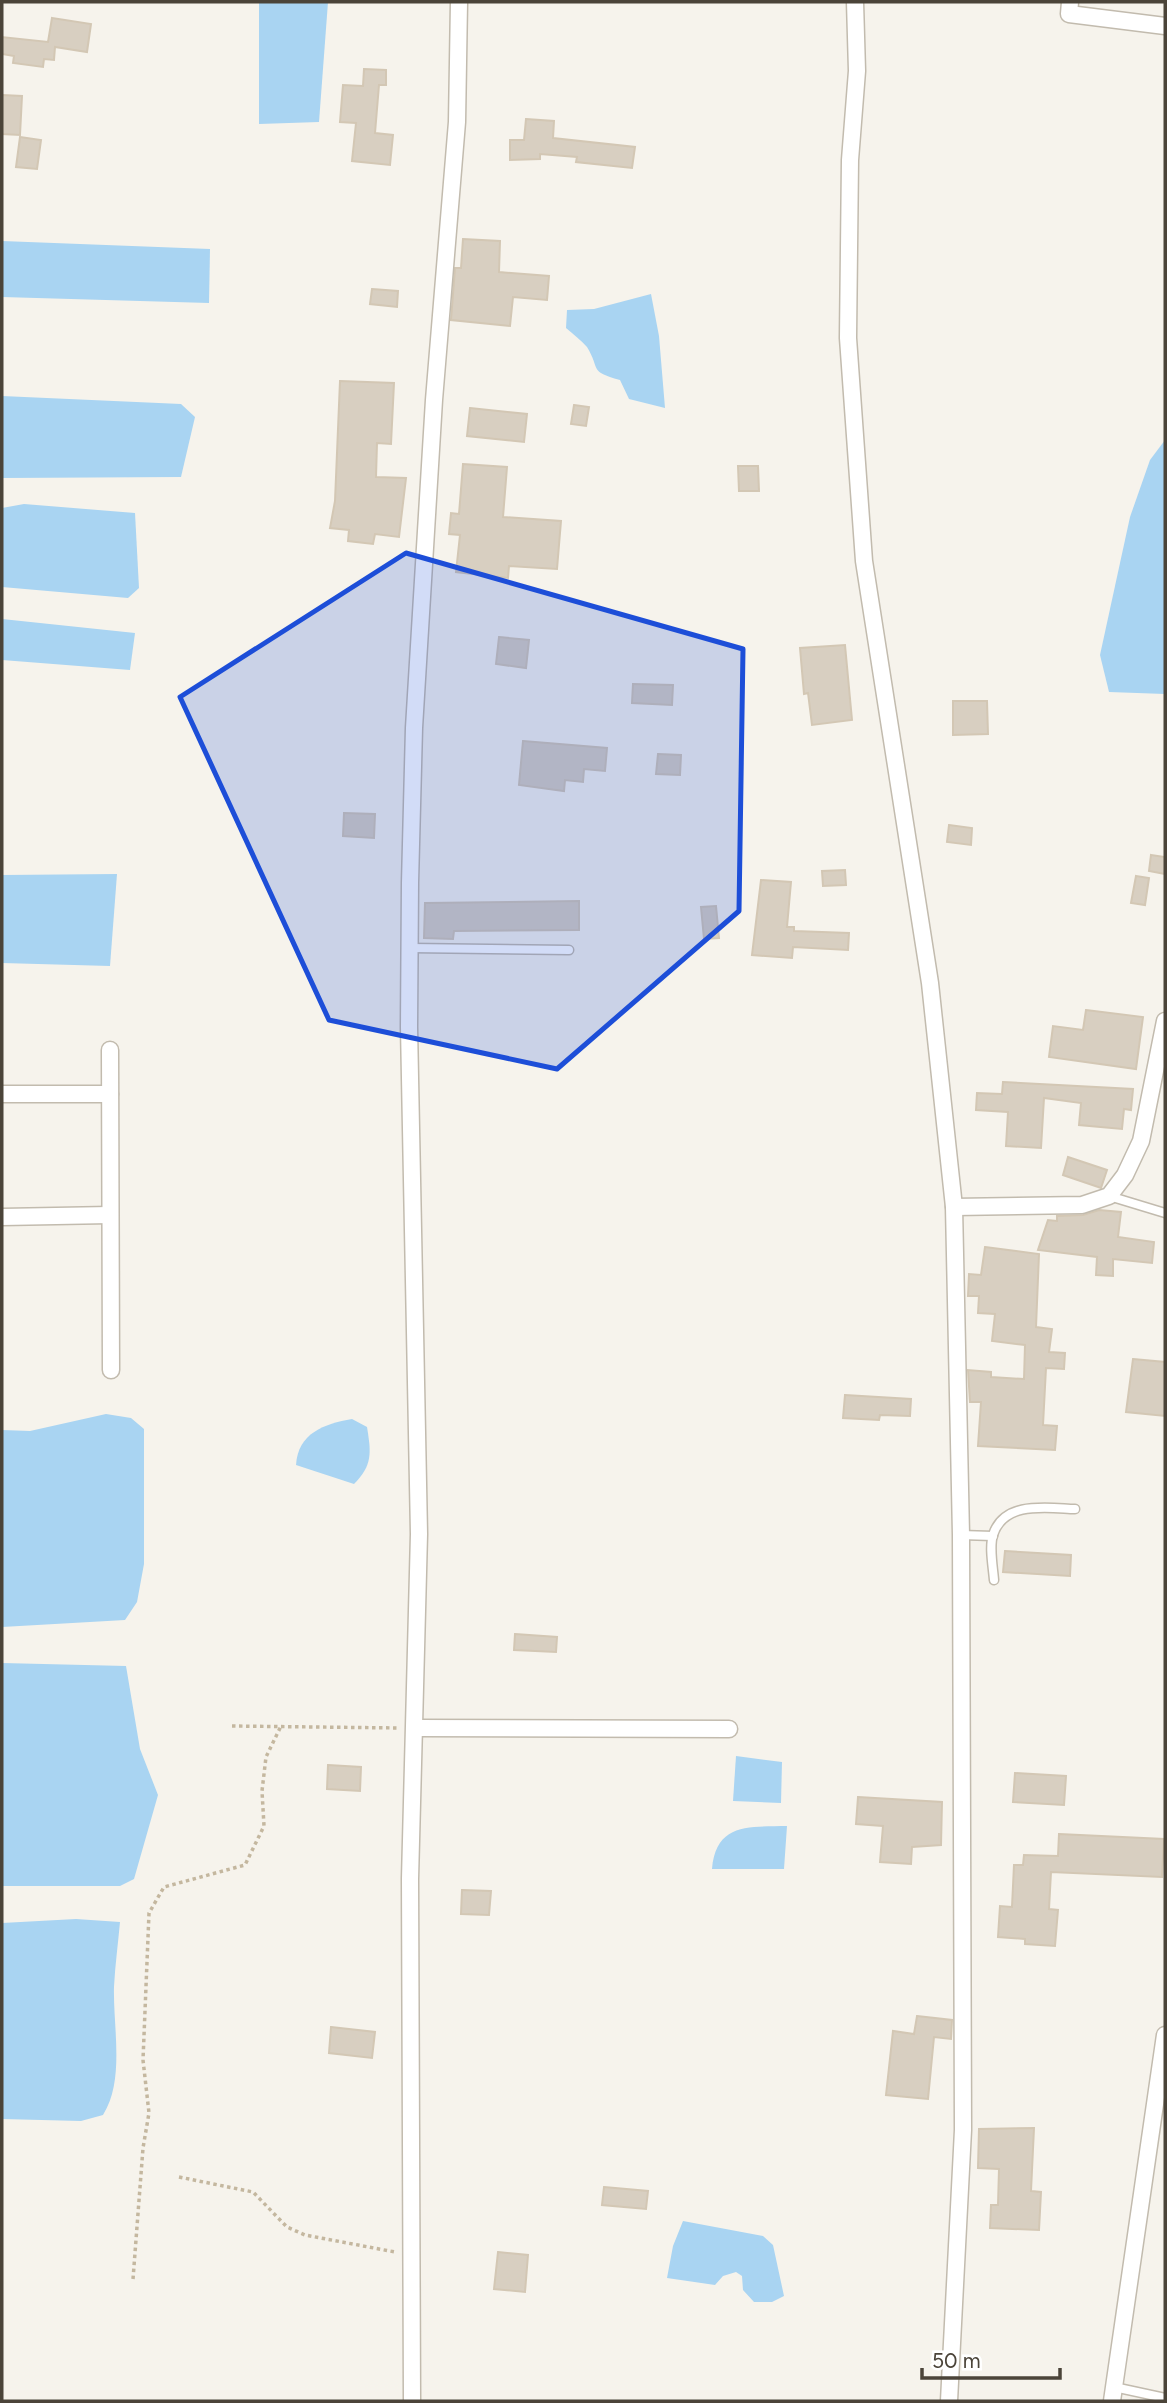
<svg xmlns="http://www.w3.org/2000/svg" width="1167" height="2403" viewBox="0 0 1167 2403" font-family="Figtree,sans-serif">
<rect width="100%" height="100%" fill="#f6f3ec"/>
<g fill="#a9d4f2">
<path d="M259,2h69l-9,120 -60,2z"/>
<path d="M2,241l208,8 -1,54 -207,-6z"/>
<path d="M651,294l8,42 6,72 -36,-9 -9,-19c-32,-9 -19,-10 -33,-33 -6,-7 -14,-13 -21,-19l1,-18 27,-1z"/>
<path d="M2,396l179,8 14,13 -14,60 -179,1z"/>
<path d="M1165,440v254l-56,-2 -9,-37 30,-138 20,-57z"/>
<path d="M24,504l111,9 4,75 -11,10 -126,-11v-79z"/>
<path d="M2,619l133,14 -5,37 -128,-10z"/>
<path d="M117,874l-7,92 -108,-3v-88z"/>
<path d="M106,1414l25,4 13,11v135l-7,38 -12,18 -123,7v-197l28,1z"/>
<path d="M352,1419l15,8c4,25 6,38 -13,57l-58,-19c2,-32 28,-41 56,-46z"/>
<path d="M2,1663l124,3 14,83 18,46 -24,84 -14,7h-118z"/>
<path d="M736,1756l46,6 -1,41 -48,-2z"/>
<path d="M787,1826l-3,43h-72c4,-47 38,-42 75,-43z"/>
<path d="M76,1919l44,3c-2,22 -5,44 -6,65 -1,41 11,93 -11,128l-22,6 -79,-2v-196z"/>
<path d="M683,2221l80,15 10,9 11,51 -12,6h-18l-11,-12 -1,-14 -6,-4 -13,4 -8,9 -48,-7 6,-32z"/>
</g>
<g fill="#d8cfc1" stroke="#d3c7b4" stroke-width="2">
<path d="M52,18l39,6 -4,28 -32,-5 -1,13 -10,-1 -1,8 -30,-4 1,-7 -12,-2v-17l46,5z"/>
<path d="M364,69l22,1v15h-7l-4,48 18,2 -3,30 -38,-4 4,-38 -16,-1 3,-37 20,1z"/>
<path d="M2,95l20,1 -2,39 -18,-1z"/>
<path d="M526,119l28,2 -1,17 82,9 -3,21 -56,-6 1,-5 -37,-3v5l-30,1v-20h14z"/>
<path d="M20,137l21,3 -4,29 -21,-2z"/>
<path d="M463,239l37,2 -1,31 50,4 -2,24 -34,-3 -3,29 -59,-6 4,-52h6z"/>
<path d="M372,289l26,2 -1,16 -27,-3z"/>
<path d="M340,381l54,2 -3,61 -14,-1 -1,34 30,1 -7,59 -24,-3 -2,10 -25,-3 1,-11 -19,-2 5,-27z"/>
<path d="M574,405l15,2 -3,19 -15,-2z"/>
<path d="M470,408l57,6 -3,28 -57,-6z"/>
<path d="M463,464l44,3 -4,50 58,4 -4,48 -48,-3 -1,12 -52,-6 4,-37 -11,-1 2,-21 8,1z"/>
<path d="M738,466h20l1,25h-20z"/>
<path d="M499,637l30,3 -3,28 -30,-4z"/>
<path d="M845,645l7,75 -40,5 -4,-32 -4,1 -4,-46z"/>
<path d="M633,684l40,1 -1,20 -40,-2z"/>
<path d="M953,701h34l1,33 -35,1z"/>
<path d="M523,741l84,7 -2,23 -21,-2 -1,13 -18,-2 -1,11 -45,-6z"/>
<path d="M658,754l23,1 -1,20 -24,-1z"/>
<path d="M344,813l31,1 -1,24 -31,-2z"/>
<path d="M949,825l23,3 -1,17 -24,-3z"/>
<path d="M1151,855l14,2v17l-16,-3z"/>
<path d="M845,870l1,15 -23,1 -1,-15z"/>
<path d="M1136,876l13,2 -4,27 -14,-2z"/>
<path d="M761,880l30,2 -4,45h7v4l55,2 -1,17 -55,-3 -1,11 -40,-3z"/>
<path d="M579,901v29l-125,1 -1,8 -29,-1 1,-35z"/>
<path d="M716,906l3,32 -15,1 -3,-32z"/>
<path d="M1086,1010l57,7 -7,52 -87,-12 4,-31 30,4z"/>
<path d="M1003,1082l130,7 -2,21 -7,-1 -2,20 -43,-4 2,-22 -37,-5 -3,50 -35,-2 2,-34 -32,-2 1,-17 25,1z"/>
<path d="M1068,1157l39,13 -6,18 -38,-13z"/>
<path d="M1099,1210l22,2 -3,25 36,5 -2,21 -39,-4v17l-17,-1 1,-18 -59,-7 10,-30 9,1v-5l26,-1z"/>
<path d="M985,1247l54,7 -3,73 16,2 -3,23 16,1 -1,16 -18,-1 -3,57 14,1 -2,24 -77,-4 3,-44h-11l-2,-32 23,2v5l33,2 1,-34 -33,-4 3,-27 -17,-1 1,-17h-11l1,-22 12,1z"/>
<path d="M1133,1359l32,3v54l-39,-4z"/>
<path d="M845,1395l66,4 -1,17 -30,-1 -1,5 -36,-2z"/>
<path d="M1005,1551l66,4 -1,21 -67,-4z"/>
<path d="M515,1634l42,3 -1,15 -42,-2z"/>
<path d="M328,1765l33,2 -1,24 -33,-2z"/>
<path d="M1015,1773l51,3 -2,29 -51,-3z"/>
<path d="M858,1797l84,5 -1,43 -29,2 -1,17 -31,-2 3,-36 -27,-2z"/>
<path d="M1059,1834l105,5 -2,38 -111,-5 -2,37 9,1 -3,36 -30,-2v-5l-27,-2 2,-31 12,1 2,-42h9l1,-10 34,1z"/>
<path d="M462,1890l29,1 -2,24 -28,-1z"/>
<path d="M917,2016l35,4 -1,19 -17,-2 -6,62 -42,-4 7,-64 21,3z"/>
<path d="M331,2027l44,5 -3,26 -43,-5z"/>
<path d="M1034,2128l-3,63 10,1 -2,38 -49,-2 1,-23h7l1,-36 -21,-1 1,-39z"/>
<path d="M604,2187l44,4 -2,18 -44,-4z"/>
<path d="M498,2252l30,3 -3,37 -31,-3z"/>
</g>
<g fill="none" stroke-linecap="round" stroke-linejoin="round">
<defs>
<g id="service">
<path d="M410,948l159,2"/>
<path d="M1109,1196l56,17"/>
<path d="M961,1535l32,1"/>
<path d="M994,1580c-1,-13 -5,-33 -1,-45 11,-35 55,-27 82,-26"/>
<path d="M1114,2387l51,11"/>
</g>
<g id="minor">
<path d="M855,2l2,69 -7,89 -2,178 16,223 66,422 24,224 7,328 2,595 -14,271"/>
<path d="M1070,2l-1,12 96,12"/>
<path d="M110,1050l1,320"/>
<path d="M2,1094h108"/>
<path d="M954,1207l128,-2 27,-9 16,-21 16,-34 24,-120"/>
<path d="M2,1217l108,-2"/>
<path d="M416,1728l313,1"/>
<path d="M412,2401l-2,-522 9,-345 -10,-507 1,-144 4,-155 20,-328 23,-278 2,-120"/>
<path d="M1112,2401l53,-366"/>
</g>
</defs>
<use href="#service" stroke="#c2bbae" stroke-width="11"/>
<use href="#minor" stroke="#c2bbae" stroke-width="19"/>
<g stroke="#c4b79f" stroke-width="3.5" stroke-dasharray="3.5 3.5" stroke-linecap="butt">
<path d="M232,1726l168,2"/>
<path d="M179,2177l74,15 34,35 18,8 90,17"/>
<path d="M133,2279l10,-131 6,-35 -6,-53 6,-147 15,-26 81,-22 19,-39 -2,-35 4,-34 15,-31"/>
</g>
<use href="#service" stroke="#fff" stroke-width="8"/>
<use href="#minor" stroke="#fff" stroke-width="16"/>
</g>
<path fill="#1d4ed8" fill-opacity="0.2" stroke="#1d4ed8" stroke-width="5" stroke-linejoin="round" d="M406,553l337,96 -4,262 -182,158 -228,-49 -149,-323z"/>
<rect width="1167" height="2403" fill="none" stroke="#4b4439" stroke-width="7"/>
<path d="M922 2368v10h138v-10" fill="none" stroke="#4b4439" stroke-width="3.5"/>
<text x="932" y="2368" font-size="21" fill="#4b4439" stroke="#ffffff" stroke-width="5" paint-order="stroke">50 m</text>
</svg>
